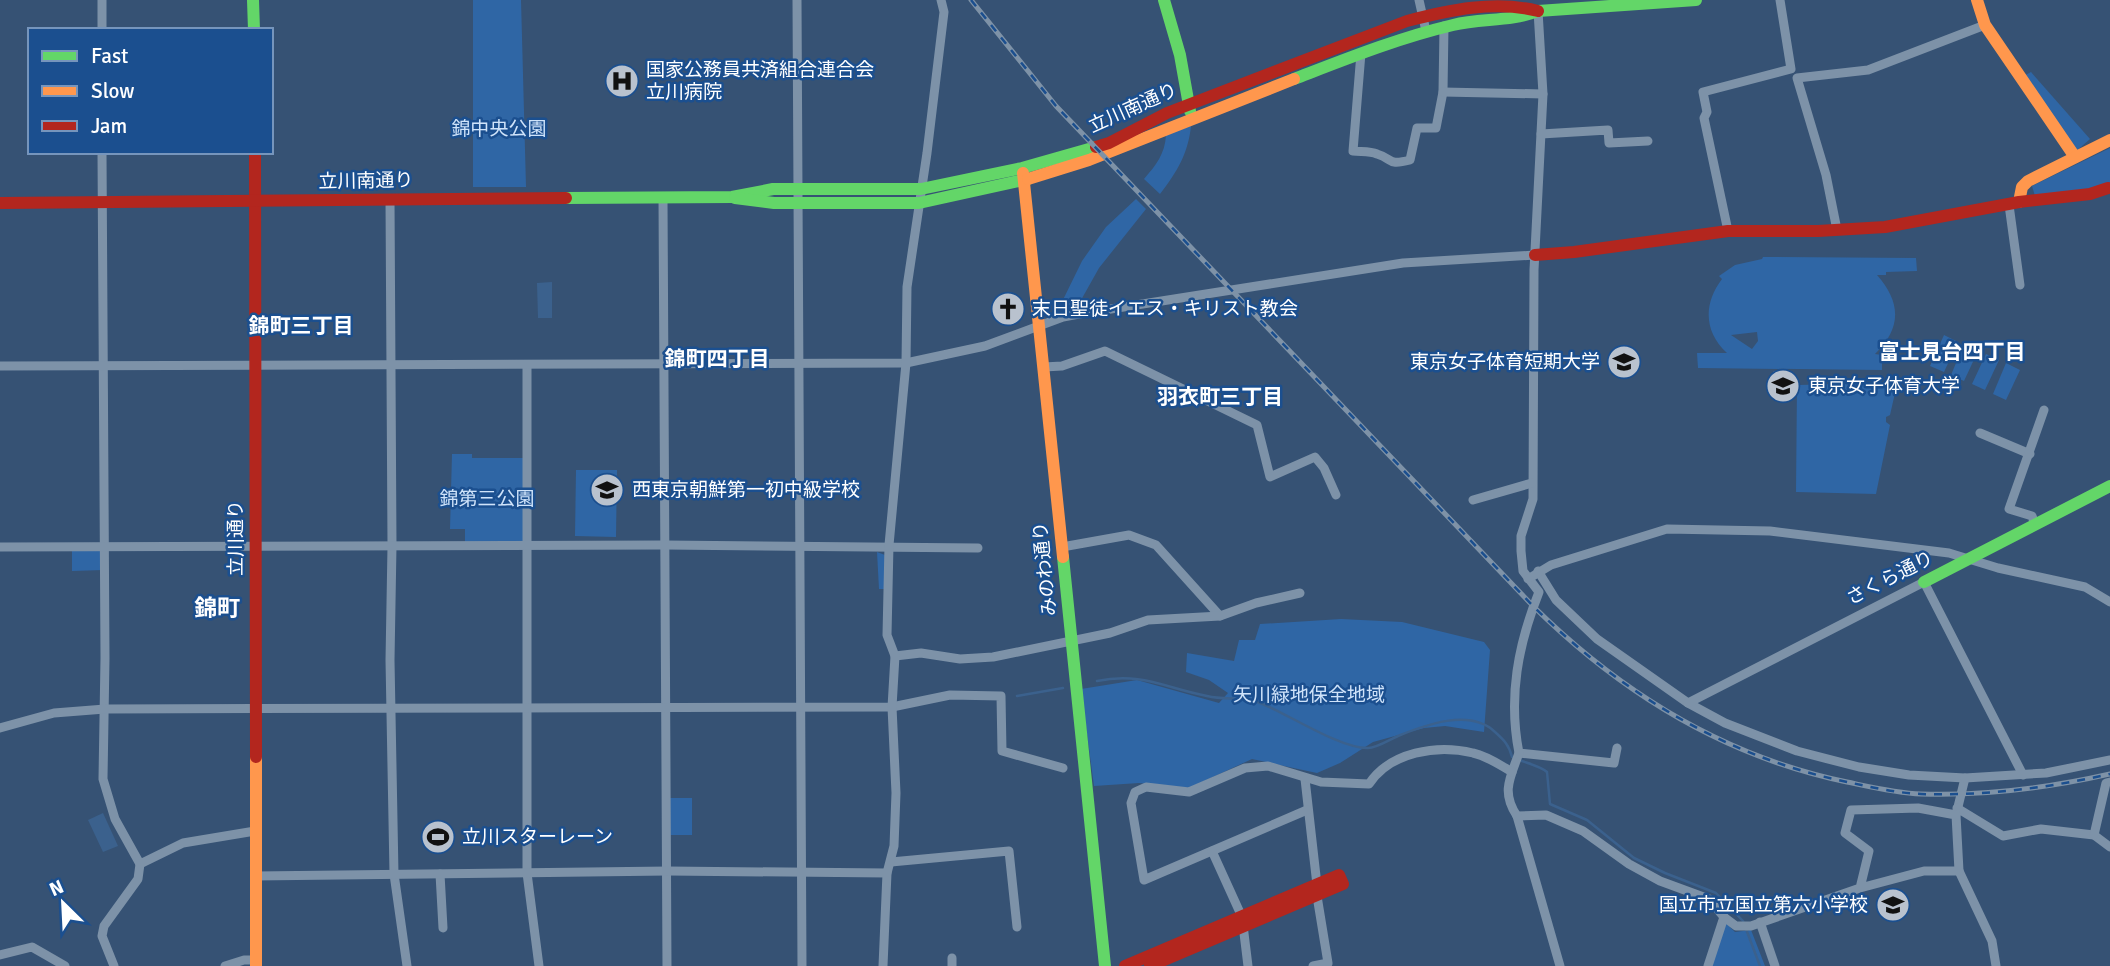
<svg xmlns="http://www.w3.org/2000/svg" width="2110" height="966" viewBox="0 0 2110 966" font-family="Signika,'Noto Sans JP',sans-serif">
<rect width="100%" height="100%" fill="#365274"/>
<g fill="#2f66a5" fill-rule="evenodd">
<path d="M473,0h48l5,187h-53z"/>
<path d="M2031,72l59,67 -17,15 -53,-76z"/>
<path d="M1191,126c-3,28 -14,46 -31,68l-16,-15c12,-14 21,-25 22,-44z"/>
<path d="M2110,148v36l-48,12h-27l-3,-10z"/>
<path d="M1136,199l10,10 -47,59 -23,41 -18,1 24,-49 24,-34z"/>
<path d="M1763,257l153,1 1,13 -31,1v3h-9c24,27 25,53 -2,79l7,1v15l-184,-2 -1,-15h30c-23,-21 -24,-49 -5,-74l-3,-3 16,-11 27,-6zM1757,332l1,9 -6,8 -21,-14z"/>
<path d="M1944,335l14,7 -14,30 -14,-6z"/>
<path d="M1964,344l14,7 -14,30 -13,-6z"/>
<path d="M1986,354l13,6 -14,30 -13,-6z"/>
<path d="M2006,363l14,7 -14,30 -13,-6z"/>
<path d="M1888,383l7,10 -5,22 -4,2v5l4,3 -14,69 -80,-2 1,-107z"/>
<path d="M452,454h20v4h53v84l-60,2v-15h-15z"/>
<path d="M576,470h41l-1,67 -41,-1z"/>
<path d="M103,548v22l-31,1v-22z"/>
<path d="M877,552l8,3 1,34h-7z"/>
<path d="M1341,619l61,3 82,20 6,8 -6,82 -39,-6 -21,2 -51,14 -33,21 -23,10 -65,-14 -63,29 -50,-5 -45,3 -13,-97 56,-9 82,23 9,-10 -19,-13 -23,-8 1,-19 47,8 5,-21h16l5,-16z"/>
<rect x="670" y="798" width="22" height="37"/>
<path d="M1725,922l10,10 16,-2 14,36h-54z"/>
</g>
<g fill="#3b618d">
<path d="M552,282v36h-14l-1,-35z"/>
<path d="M103,813l15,33 -15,6 -15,-32z"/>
</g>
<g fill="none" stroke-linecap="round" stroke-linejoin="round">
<g stroke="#3b618d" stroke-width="2.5">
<path d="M1097,681c45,-9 68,7 110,15 21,5 35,-1 58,9 26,11 77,44 103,43 9,0 21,-8 30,-12 27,-11 72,-28 97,-4 9,8 14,13 17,25 10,5 29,9 35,15l3,32 37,16 47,38 31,15 51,20 27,28 17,45"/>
<path d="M1017,696l46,-8"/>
</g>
<g stroke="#7d92a8" stroke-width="9">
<path d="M102,0v30"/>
<path d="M797,0l5,966"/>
<path d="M1419,0l7,31"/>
<path d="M1538,11l5,83 -9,176 -1,229 -12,37v15l2,20 16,21c-21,53 -31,105 -20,161l95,10 3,-15"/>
<path d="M1361,53l-8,98c8,1 17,0 24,3 17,5 10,12 33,6l7,-32h19l7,-36 1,-66"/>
<path d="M1443,92l100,2"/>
<path d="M1541,134l67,-4 1,13 39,-2"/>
<path d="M102,152l3,506 -2,121 12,40 25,45 -2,15 -34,47 -2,10 12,30"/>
<path d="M663,197l4,769"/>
<path d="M390,199l2,347 -2,114 4,214 13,92"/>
<path d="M2009,205l11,80"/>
<path d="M1837,230l-11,-55 -29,-97 71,-8 117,-45"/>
<path d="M1728,231l-24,-113 3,-6 -4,-20 88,-23 -11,-69"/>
<path d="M527,365v508l12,93"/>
<path d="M0,366l906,-3 79,-17 78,-29 16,-3 324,-51 132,-8"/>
<path d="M1044,367l18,-1 43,-15 152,74 13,52 45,-20 9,11 12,27"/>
<path d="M1980,433l50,21"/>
<path d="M1473,500l59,-17"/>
<path d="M2035,525l-3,-9 -23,-7 35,-99"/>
<path d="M0,547l665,-2 313,3"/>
<path d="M1062,547l67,-12 27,10 64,71"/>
<path d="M1538,571l18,29 41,39 91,64 37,20 72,28 62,16 50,8 56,3 -9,37"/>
<path d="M1528,579l23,-14 116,-36 103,2 179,22 49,15 87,19 25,15"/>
<path d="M895,656l26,-3 39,6 33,-2 117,-24 38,-13 72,-4 36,-13 44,-10"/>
<path d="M1688,703l236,-121 99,193"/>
<path d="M0,728l54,-15 51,-4 787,-2 58,-12 51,1 1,55 61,17"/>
<path d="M1519,753c-9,25 -18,39 -2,63l29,-1 37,16 46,33 31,17 49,18 15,18 -16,49"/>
<path d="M1965,778l81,-5 64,-13"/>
<path d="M1305,779l12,106"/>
<path d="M1957,808l46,28 38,-7 53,6 16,12"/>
<path d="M1307,810l-163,70 -13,-77 4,-11 11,-5 43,5 56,-24 23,-2 53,16 48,2c21,-32 68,-40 104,-31 14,3 27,12 39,19"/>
<path d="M1517,816l43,150"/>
<path d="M2094,835l12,-52 4,-1"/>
<path d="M1212,851l30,66 6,49"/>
<path d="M891,862l118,-11 8,76"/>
<path d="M140,864l43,-21 72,-12"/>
<path d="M1959,871l33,70 4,25"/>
<path d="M440,874l3,54"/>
<path d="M255,876l413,-5 219,2"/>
<path d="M1724,917l12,9h15l109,-38 64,-17h35l-3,-56 -38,-7 -67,2 -6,23 24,18 -9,37"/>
<path d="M1760,922l15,44"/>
<path d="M0,955l32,-8 33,19"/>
<path d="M952,958v8"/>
<path d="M225,966l19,-6h12"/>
<path d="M883,966l4,-93 7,-27 2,-53 -4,-86 3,-51 -8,-21 2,-90 17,-182 1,-76 20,-134 17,-141 -3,-12"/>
<path d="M1313,966l15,-3 -11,-67"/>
</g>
<g stroke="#63d668" stroke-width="12">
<path d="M253,0l1,30"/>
<path d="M1164,0l16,55 10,56"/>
<path d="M1294,79c52,-20 104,-41 159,-54 29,-7 57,-3 85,-14l158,-11"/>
<path d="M566,198l166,-1 41,-8h148l101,-21 74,-21"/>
<path d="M735,198l39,5h145l109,-24"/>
<path d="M1063,557l42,409"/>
<path d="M1924,582l186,-96"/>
</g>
<g stroke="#ff974d" stroke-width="12">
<path d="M1977,0l8,25 90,132"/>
<path d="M1023,173l40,384"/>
<path d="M1028,179l61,-19 205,-81"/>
<path d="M2019,202l3,-15 6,-6 82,-41"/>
<path d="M256,757v209"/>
</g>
<g stroke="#b3261e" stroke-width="12">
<path d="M1096,147l13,-4 58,-30 240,-92c42,-11 88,-21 131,-10"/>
<path d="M255,152l1,605"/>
<path d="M0,203l566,-5"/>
<path d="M1535,255l39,-3 154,-21h90l67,-4 134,-25 71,-8 18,-6"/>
<path d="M1125,966l214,-91 4,9 -193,82"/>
</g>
<defs>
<path id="rail" d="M971,0l85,106 477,500c88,87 193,151 314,176 24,5 49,11 74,12 64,2 127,-6 189,-20"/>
</defs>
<use href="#rail" stroke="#7e92a7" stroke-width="5"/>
<use href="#rail" stroke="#1b4f8f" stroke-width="2.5" stroke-dasharray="8" stroke-linecap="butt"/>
</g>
<defs>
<symbol id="hospital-disc" viewBox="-11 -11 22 22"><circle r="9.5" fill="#b9c2ce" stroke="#1b4f8f"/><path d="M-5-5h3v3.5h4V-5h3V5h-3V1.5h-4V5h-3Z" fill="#111"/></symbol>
<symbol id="church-disc" viewBox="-11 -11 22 22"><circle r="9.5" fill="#b9c2ce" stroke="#1b4f8f"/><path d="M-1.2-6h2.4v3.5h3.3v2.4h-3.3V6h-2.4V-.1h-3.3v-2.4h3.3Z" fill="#111"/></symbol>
<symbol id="university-disc" viewBox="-11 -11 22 22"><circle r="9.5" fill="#b9c2ce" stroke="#1b4f8f"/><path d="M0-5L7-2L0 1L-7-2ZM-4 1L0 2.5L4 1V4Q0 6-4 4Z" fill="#111"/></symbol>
<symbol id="school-disc" viewBox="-11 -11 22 22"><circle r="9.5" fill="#b9c2ce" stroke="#1b4f8f"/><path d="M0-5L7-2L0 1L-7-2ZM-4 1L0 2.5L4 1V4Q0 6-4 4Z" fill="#111"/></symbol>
<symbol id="stadium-disc" viewBox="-11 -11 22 22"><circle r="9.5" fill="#b9c2ce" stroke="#1b4f8f"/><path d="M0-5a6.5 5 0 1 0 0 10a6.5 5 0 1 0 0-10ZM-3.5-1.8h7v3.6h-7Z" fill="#111"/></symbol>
</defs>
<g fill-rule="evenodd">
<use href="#hospital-disc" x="603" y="62" width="38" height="38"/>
<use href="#church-disc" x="989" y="290" width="38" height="38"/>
<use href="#university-disc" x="1605" y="343" width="38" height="38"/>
<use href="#university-disc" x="1764" y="367" width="38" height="38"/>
<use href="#school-disc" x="588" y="471" width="38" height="38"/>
<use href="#stadium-disc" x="419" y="818" width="38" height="38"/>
<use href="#school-disc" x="1874" y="886" width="38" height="38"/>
</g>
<g text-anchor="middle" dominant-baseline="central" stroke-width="5" stroke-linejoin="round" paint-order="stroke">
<g font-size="19" fill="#fff" stroke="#1b4f8f" text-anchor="start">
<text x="646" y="70">国家公務員共済組合連合会<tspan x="646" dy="22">立川病院</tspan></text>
<text x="1032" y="309">末日聖徒イエス・キリスト教会</text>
<text x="1600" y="362" text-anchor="end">東京女子体育短期大学</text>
<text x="1808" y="386">東京女子体育大学</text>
<text x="632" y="490">西東京朝鮮第一初中級学校</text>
<text x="462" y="837">立川スターレーン</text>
<text x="1868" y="905" text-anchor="end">国立市立国立第六小学校</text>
</g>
<g font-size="19" fill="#fff" stroke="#1b4f8f">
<text transform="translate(1133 108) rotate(-24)">立川南通り</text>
<text transform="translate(366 181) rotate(-1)">立川南通り</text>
<text transform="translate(236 538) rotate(-90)">立川通り</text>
<text transform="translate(1045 569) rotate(-96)">みのわ通り</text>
<text transform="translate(1890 578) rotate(-27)">さくら通り</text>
</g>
<g font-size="19" fill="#cfe3fa" stroke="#1b4f8f">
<text x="499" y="129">錦中央公園</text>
<text x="487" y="499">錦第三公園</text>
<text x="1309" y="695">矢川緑地保全地域</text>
</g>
<g font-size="21" font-weight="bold" fill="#fff" stroke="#1b4f8f">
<text x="301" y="326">錦町三丁目</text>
<text x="1952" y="352">富士見台四丁目</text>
<text x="717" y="359">錦町四丁目</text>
<text x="1220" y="397">羽衣町三丁目</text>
</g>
<g font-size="23" font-weight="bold" fill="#fff" stroke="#1b4f8f">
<text x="217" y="608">錦町</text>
</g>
</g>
<rect x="28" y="28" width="245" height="126" fill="#1b4f8f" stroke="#7695bc" stroke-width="2"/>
<rect x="42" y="51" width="35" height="10" fill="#63d668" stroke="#7695bc" stroke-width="2"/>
<text x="91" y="63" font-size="21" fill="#ffffff">Fast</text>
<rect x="42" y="86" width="35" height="10" fill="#ff974d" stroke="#7695bc" stroke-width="2"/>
<text x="91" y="98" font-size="21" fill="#ffffff">Slow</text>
<rect x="42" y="121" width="35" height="10" fill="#b3261e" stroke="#7695bc" stroke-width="2"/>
<text x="91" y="133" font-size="21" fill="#ffffff">Jam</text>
<g transform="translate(63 903) rotate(336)" stroke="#1b4f8f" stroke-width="5" paint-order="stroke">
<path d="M0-5L12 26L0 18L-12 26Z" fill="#ffffff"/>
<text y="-10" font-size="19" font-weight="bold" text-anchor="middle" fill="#ffffff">N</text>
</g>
</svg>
